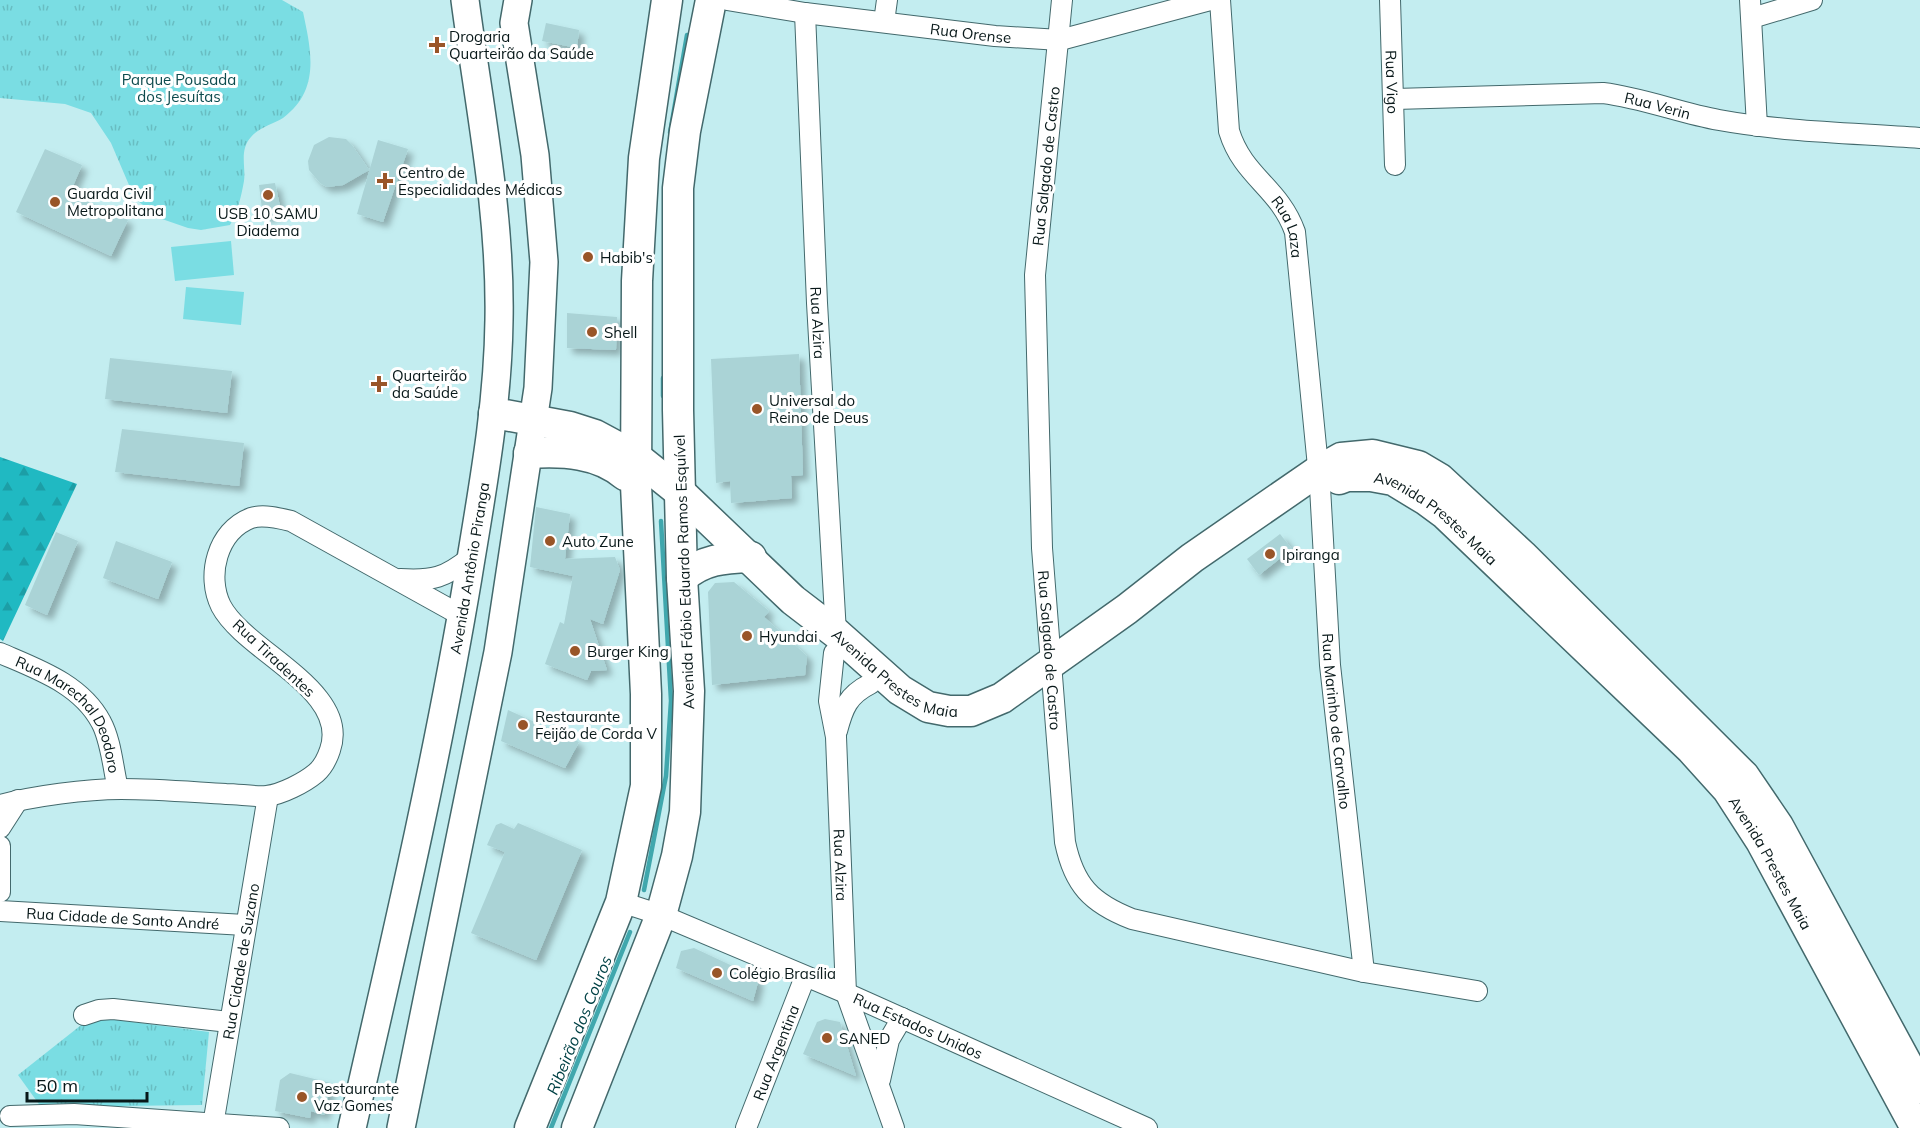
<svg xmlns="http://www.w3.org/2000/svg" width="1920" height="1128" viewBox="0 0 1920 1128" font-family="Mulish,sans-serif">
<defs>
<pattern id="forest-firs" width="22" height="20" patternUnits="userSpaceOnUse" patternTransform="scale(1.5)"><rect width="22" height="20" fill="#20b9c2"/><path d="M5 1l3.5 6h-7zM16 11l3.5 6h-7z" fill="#1c9ea6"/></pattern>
<pattern id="park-tufts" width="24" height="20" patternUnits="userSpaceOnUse" patternTransform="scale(1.5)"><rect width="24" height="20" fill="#7adde3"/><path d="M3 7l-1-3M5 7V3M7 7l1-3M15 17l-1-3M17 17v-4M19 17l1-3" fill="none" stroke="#68bdc2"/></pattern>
<filter id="shadow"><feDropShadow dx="5.5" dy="5.5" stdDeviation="3" flood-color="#0004"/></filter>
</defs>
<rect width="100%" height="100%" fill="#c3edf0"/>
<g fill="#7adde3">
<path d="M231,241l3,34 -59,6 -4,-34z"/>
<path d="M186,287l58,5 -3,33 -58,-6z"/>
</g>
<path fill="url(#forest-firs)" d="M0,457l77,27 -74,157 -3,-2z"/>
<g fill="url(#park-tufts)">
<path d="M0,0h282l21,12c8,38 18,78 -20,106 -10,6 -25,10 -32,19 -12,13 -5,30 -7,44 -3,16 -6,30 -14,44l-29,5 -13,-2 -26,-9 -27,-20 -24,-56 -20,-30 -26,-9 -65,-6z"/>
<path d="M110,1019l99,13 -7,73 -161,2 -23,-32 67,-53z"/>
</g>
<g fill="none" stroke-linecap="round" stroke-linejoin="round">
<g stroke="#40a7ad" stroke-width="4.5">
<path d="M670,133l17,-98"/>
<path d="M663,396v-18"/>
<path d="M644,890l22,-114 5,-75 -10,-180"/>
<path d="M551,1128l79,-196"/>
</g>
</g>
<g fill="#aad3d6" filter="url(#shadow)">
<path d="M546,23l33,7 -2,18 -35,-7z"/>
<path d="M329,137l17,2 6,6 17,25 -26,15 -16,2 -7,-4 -11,-13 -1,-9 6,-16z"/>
<path d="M378,140l30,9 -25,73 -26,-8z"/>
<path d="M45,149l37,16 -12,28 58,27 -17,36 -95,-44z"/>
<path d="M275,183l6,28 -18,7 -4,-33z"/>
<path d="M567,313l50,4 -1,33 -49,-2z"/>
<path d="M799,354l4,121 -12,1 1,22 -61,5 -1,-22 -14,2 -5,-124z"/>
<path d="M110,358l122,13 -5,42 -122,-14z"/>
<path d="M122,429l122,14 -5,43 -124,-14z"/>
<path d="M536,507l34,7 -5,45 50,-2 5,13 -17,54 -13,-5 17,51 -16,1 -4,9 -42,-16 15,-42 4,2 9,-48 -43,-9z"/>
<path d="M56,532l22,9 -31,74 -22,-10z"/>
<path d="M1280,534l12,15 -33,26 -12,-16z"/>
<path d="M116,541l56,21 -14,37 -55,-21z"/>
<path d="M734,582l35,29 -5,6 43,39 -2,19 -93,10 -4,-93 7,-9z"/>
<path d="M508,710l71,32 -14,26 -64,-27z"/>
<path d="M501,823l13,6 4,-6 64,27 -46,110 -65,-27 34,-81 -18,-7 9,-20z"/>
<path d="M694,948l62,29 2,5 -5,19 -77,-33 5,-17z"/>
<path d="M825,1019l15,3 16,54 -53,-22 14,-32z"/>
<path d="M290,1073l41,10 -7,32 -13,-4 -1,7 -35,-7 5,-31z"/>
</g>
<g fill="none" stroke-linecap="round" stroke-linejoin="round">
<defs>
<g id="street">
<path id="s1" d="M727,0l78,13 190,23 65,4 150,-40"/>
<path id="s2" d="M1062,0l-27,275 7,273 23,294c9,43 26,61 67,77l232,53 113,19"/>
<path id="s3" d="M1220,0l9,131c14,46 50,56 66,101l25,255 10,178 34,307"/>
<path id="s4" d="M1390,0l5,165"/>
<path d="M1750,0l7,126"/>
<path id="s5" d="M805,13l12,290 19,330"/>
<path d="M1752,18l60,-18"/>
<path d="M884,22l3,-22"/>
<path id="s6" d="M1395,99l208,-6c40,5 77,20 116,27 66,12 134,13 201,18"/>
<path d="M400,579c33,2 45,-1 71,-22"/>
<path id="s7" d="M0,653c37,16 81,31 101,69 10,18 12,46 17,67"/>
<path id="s8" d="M834,653l-5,48 7,36 10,256 48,135"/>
<path d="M837,731c6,-23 11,-36 33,-47"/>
<path d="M0,805c34,-9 86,-16 121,-16 35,0 70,3 105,5 13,0 27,3 41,2 15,-2 37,-13 49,-23 7,-6 11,-14 14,-23 21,-60 -85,-98 -109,-144 -15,-30 -4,-75 30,-88 12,-4 28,0 40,3l171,95"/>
<path d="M0,828l18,-28"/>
<path d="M0,846v46"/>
<path id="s9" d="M621,902l40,13 185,78 301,135"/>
<path id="s10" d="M0,911l245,14"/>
<path d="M84,1015l15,-5 14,-1 116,13"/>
<path d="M880,1080l9,-40 13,-22"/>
<path d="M10,1116l64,-2 205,14"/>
<path id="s11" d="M213,1125l55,-329"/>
<path id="s12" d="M746,1128l59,-151"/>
</g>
<g id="secondary">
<path id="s13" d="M352,1128c42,-183 85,-366 116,-551 14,-86 30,-170 31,-257 2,-107 -20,-214 -34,-320"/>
<path d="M401,1128l97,-476 40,-264 6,-126 -9,-107 -21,-132 4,-23"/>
</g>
<g id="primary">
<path id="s14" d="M494,413l76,14 25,8 41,22 45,36 112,107 43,33 64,57 28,17 21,4h22l31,-13 125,-89 65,-51 126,-87 23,-13 32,-3 45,11 22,13 82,76 222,221 34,50 142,262"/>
<path d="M529,453c34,-2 69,-1 96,22"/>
<path id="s15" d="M1339,479l8,-3h24l22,4 33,20 19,14 246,235 37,41 33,51 155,287"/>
<path d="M682,578c21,-19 42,-20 69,-21"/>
<path d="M530,1128l91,-226 25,-116v-92l-10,-209 1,-204 7,-123 23,-158"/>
<path d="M577,1128l84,-213 16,-59 8,-44 4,-121 -7,-113 -4,-168v-222l7,-57 26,-131"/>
</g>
</defs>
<use href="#street" stroke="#43696c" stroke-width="22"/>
<use href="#secondary" stroke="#43696c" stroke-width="30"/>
<use href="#primary" stroke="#43696c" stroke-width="33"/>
<use href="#street" stroke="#fff" stroke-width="20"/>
<use href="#secondary" stroke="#fff" stroke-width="27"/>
<use href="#primary" stroke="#fff" stroke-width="30"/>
</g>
<g fill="#995528" stroke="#fff" stroke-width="2">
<path d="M434 36h6v6h6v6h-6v6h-6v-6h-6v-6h6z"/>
<path d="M382 172h6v6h6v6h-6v6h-6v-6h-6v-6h6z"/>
<circle cx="268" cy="195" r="6"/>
<circle cx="55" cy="202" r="6"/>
<circle cx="588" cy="257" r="6"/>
<circle cx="592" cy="332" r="6"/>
<path d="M376 375h6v6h6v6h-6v6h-6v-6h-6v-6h6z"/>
<circle cx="757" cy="409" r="6"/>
<circle cx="550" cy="541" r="6"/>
<circle cx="1270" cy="554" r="6"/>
<circle cx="747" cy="636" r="6"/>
<circle cx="575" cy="651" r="6"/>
<circle cx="523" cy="725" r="6"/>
<circle cx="717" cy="973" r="6"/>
<circle cx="827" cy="1038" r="6"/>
<circle cx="302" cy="1097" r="6"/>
</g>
<g text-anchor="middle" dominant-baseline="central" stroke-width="6" stroke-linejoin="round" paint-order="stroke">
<g font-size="15" fill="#081819" stroke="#fff">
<text stroke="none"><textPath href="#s1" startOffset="246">Rua Orense</textPath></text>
<text stroke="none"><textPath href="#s4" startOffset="82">Rua Vigo</textPath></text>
<text stroke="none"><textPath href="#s6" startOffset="264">Rua Verin</textPath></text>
<text transform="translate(1046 166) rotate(-84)">Rua Salgado de Castro</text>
<text stroke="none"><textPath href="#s3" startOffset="246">Rua Laza</textPath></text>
<text stroke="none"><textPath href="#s5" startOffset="310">Rua Alzira</textPath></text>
<text stroke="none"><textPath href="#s15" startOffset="111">Avenida Prestes Maia</textPath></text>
<text stroke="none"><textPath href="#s13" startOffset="572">Avenida Antônio Piranga</textPath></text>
<text transform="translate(684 572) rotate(-92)">Avenida Fábio Eduardo Ramos Esquível</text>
<text stroke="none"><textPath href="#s2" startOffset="652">Rua Salgado de Castro</textPath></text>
<text transform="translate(274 658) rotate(43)">Rua Tiradentes</text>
<text stroke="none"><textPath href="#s14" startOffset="490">Avenida Prestes Maia</textPath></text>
<text stroke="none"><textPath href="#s7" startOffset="98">Rua Marechal Deodoro</textPath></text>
<text stroke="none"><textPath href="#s3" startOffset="744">Rua Marinho de Carvalho</textPath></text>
<text stroke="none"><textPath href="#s15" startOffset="597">Avenida Prestes Maia</textPath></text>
<text stroke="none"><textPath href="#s8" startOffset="213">Rua Alzira</textPath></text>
<text stroke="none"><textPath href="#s10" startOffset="123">Rua Cidade de Santo André</textPath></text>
<text stroke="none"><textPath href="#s11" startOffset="166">Rua Cidade de Suzano</textPath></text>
<text stroke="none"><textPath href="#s9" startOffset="322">Rua Estados Unidos</textPath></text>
<text stroke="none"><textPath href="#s12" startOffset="81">Rua Argentina</textPath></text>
</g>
<g font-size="15" fill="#081819" stroke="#fff" text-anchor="start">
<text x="449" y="36">Drogaria<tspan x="449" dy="17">Quarteirão da Saúde</tspan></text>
<text x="398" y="172">Centro de<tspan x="398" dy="17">Especialidades Médicas</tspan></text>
<text x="67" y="193">Guarda Civil<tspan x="67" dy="17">Metropolitana</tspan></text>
<text x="268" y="213" text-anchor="middle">USB 10 SAMU<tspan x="268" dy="17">Diadema</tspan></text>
<text x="600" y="257">Habib's</text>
<text x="604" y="332">Shell</text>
<text x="392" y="375">Quarteirão<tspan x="392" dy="17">da Saúde</tspan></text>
<text x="769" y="400">Universal do<tspan x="769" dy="17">Reino de Deus</tspan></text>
<text x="562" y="541">Auto Zune</text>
<text x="1282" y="554">Ipiranga</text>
<text x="759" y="636">Hyundai</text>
<text x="587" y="651">Burger King</text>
<text x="535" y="716">Restaurante<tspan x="535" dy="17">Feijão de Corda V</tspan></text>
<text x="729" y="973">Colégio Brasília</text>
<text x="839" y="1038">SANED</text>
<text x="314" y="1088">Restaurante<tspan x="314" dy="17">Vaz Gomes</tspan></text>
</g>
<g font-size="15" fill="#0d4b4e" stroke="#fff">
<text x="179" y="79">Parque Pousada<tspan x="179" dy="17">dos Jesuítas</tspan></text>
</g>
<g font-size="16" font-style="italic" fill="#004145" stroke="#fff">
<text transform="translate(579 1025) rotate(-68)">Ribeirão dos Couros</text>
</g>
</g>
<path d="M27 1092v9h120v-9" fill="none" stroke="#081819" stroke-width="3"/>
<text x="36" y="1092" font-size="18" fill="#081819" stroke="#ffffff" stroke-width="4.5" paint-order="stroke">50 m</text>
</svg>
